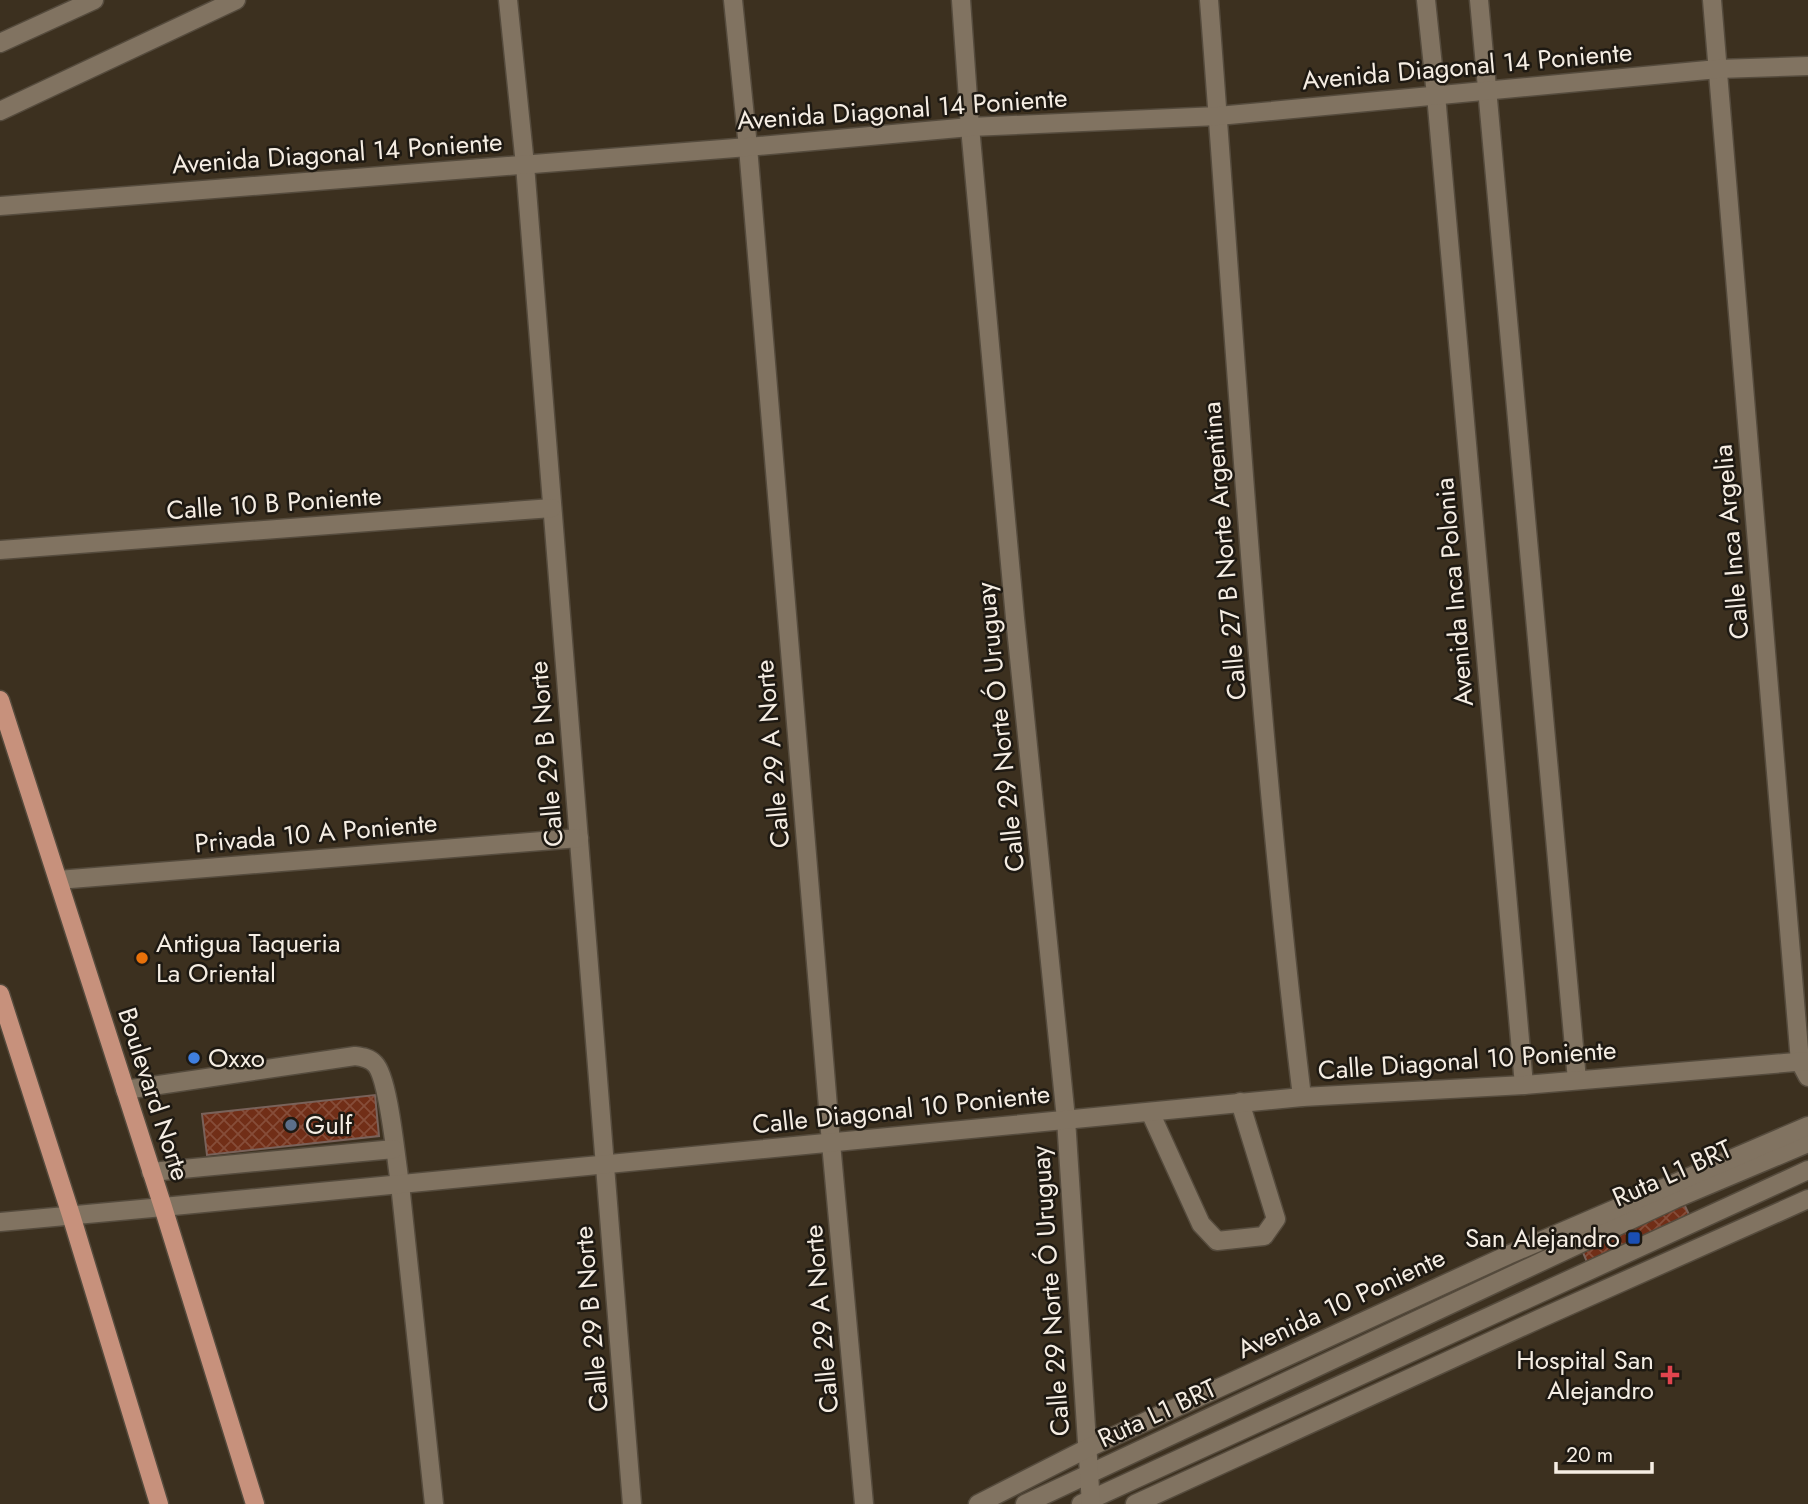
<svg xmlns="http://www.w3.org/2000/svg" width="1808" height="1504" viewBox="0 0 1808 1504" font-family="Jost,sans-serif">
<defs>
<pattern id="building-cross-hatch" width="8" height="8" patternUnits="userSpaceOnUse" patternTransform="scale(1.75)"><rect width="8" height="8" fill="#712e17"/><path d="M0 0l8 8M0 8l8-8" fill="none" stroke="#864d39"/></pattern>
</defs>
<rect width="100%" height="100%" fill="#3c301f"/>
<g fill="url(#building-cross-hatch)" stroke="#79625a" stroke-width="2">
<path d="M375,1095l4,41 -172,19 -5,-41z"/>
<path d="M1684,1204l8,17 -103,46 -7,-17z"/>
</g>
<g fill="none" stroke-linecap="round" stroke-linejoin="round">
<defs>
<g id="service">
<path d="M125,1090l230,-34c8,1 15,2 20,8 14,14 21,97 25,120"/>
<path d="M1150,1112l51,112 16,17 47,-5 12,-17 -36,-117"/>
<path d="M151,1172l243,-23"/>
<path d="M1025,1504l650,-305 133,-56"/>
<path d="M1081,1504l727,-334"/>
</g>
<g id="minor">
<path d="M508,0l17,165 107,1339"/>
<path d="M733,0l15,147 83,996 33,361"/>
<path d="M961,0l9,127 45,491 51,501 25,385"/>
<path d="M1209,0c28,366 49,732 93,1097"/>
<path d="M1426,0l10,95 88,990"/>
<path d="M1479,0l98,1080"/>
<path d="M1712,0l88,1062 8,15"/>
<path d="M0,206l748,-59 222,-20 248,-11 500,-47 90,-3"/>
<path d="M0,550l552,-42"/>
<path d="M58,880l521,-42"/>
<path d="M400,1184l34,320"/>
<path d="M0,1222l163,-15 1139,-110 222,-12 284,-24"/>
</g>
<g id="tertiary">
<path d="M0,43l94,-43"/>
<path d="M0,111l236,-111"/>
<path d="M978,1504l108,-55 422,-194 300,-129"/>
<path d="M1135,1504l404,-185 269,-120"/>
</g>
<g id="primary">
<path d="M0,700l163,507 92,297"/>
<path d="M0,994l71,221 88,289"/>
</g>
</defs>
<use href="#service" stroke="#554b3d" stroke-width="21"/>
<use href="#minor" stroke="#554b3d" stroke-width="21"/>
<use href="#tertiary" stroke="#554b3d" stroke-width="21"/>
<use href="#primary" stroke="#554b3d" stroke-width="21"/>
<use href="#service" stroke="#817361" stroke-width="18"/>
<use href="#minor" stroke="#817361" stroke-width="18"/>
<use href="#tertiary" stroke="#817361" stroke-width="18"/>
<use href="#primary" stroke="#c7917c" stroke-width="18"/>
</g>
<circle fill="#e8710a" stroke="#1e1912" stroke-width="2.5" cx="142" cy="958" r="7"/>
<circle fill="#3f7fe0" stroke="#1e1912" stroke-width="2.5" cx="194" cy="1058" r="7"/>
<circle fill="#5c6f8a" stroke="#1e1912" stroke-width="2.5" cx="291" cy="1125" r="7"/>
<rect fill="#1a4fb4" stroke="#1e1912" stroke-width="2.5" x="1627" y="1231" width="14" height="14" rx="3.5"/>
<path fill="#e0444e" stroke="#1e1912" stroke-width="2.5" d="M1666.5 1364.5h7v7h7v7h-7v7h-7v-7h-7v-7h7z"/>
<g text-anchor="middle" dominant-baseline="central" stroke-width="5" stroke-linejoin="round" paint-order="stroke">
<g font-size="26" fill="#f5ede3" stroke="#1e1912">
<text transform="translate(1467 66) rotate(-5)">Avenida Diagonal 14 Poniente</text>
<text transform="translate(902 109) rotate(-4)">Avenida Diagonal 14 Poniente</text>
<text transform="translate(337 153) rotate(-4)">Avenida Diagonal 14 Poniente</text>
<text transform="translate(274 503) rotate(-4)">Calle 10 B Poniente</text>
<text transform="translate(1731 542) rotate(-95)">Calle Inca Argelia</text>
<text transform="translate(1224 551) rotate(-95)">Calle 27 B Norte Argentina</text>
<text transform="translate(1454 592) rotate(-95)">Avenida Inca Polonia</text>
<text transform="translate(1000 727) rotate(-96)">Calle 29 Norte Ó Uruguay</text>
<text transform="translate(546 754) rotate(-95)">Calle 29 B Norte</text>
<text transform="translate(772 754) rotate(-95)">Calle 29 A Norte</text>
<text transform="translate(316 833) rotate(-5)">Privada 10 A Poniente</text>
<text transform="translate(1467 1060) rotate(-4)">Calle Diagonal 10 Poniente</text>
<text transform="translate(154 1094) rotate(72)">Boulevard Norte</text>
<text transform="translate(901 1109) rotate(-6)">Calle Diagonal 10 Poniente</text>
<text transform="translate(1672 1173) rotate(-24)">Ruta L1 BRT</text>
<text transform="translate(1050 1291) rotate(-94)">Calle 29 Norte Ó Uruguay</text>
<text transform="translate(1341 1303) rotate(-25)">Avenida 10 Poniente</text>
<text transform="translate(591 1319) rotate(-95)">Calle 29 B Norte</text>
<text transform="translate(821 1319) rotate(-95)">Calle 29 A Norte</text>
<text transform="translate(1157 1413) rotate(-25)">Ruta L1 BRT</text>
</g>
<g font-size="26" fill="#f5ede3" stroke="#1e1912" text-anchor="start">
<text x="156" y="943">Antigua Taqueria<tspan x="156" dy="30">La Oriental</tspan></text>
<text x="208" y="1058">Oxxo</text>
<text x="305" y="1125">Gulf</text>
<text x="1620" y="1238" text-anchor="end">San Alejandro</text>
<text x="1654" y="1360" text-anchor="end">Hospital San<tspan x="1654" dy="30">Alejandro</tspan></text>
</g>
</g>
<path d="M1556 1462v10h96v-10" fill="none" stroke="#f5ede3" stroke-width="3.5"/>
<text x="1566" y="1462" font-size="21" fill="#f5ede3" stroke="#1e1912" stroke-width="5" paint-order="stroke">20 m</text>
</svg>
